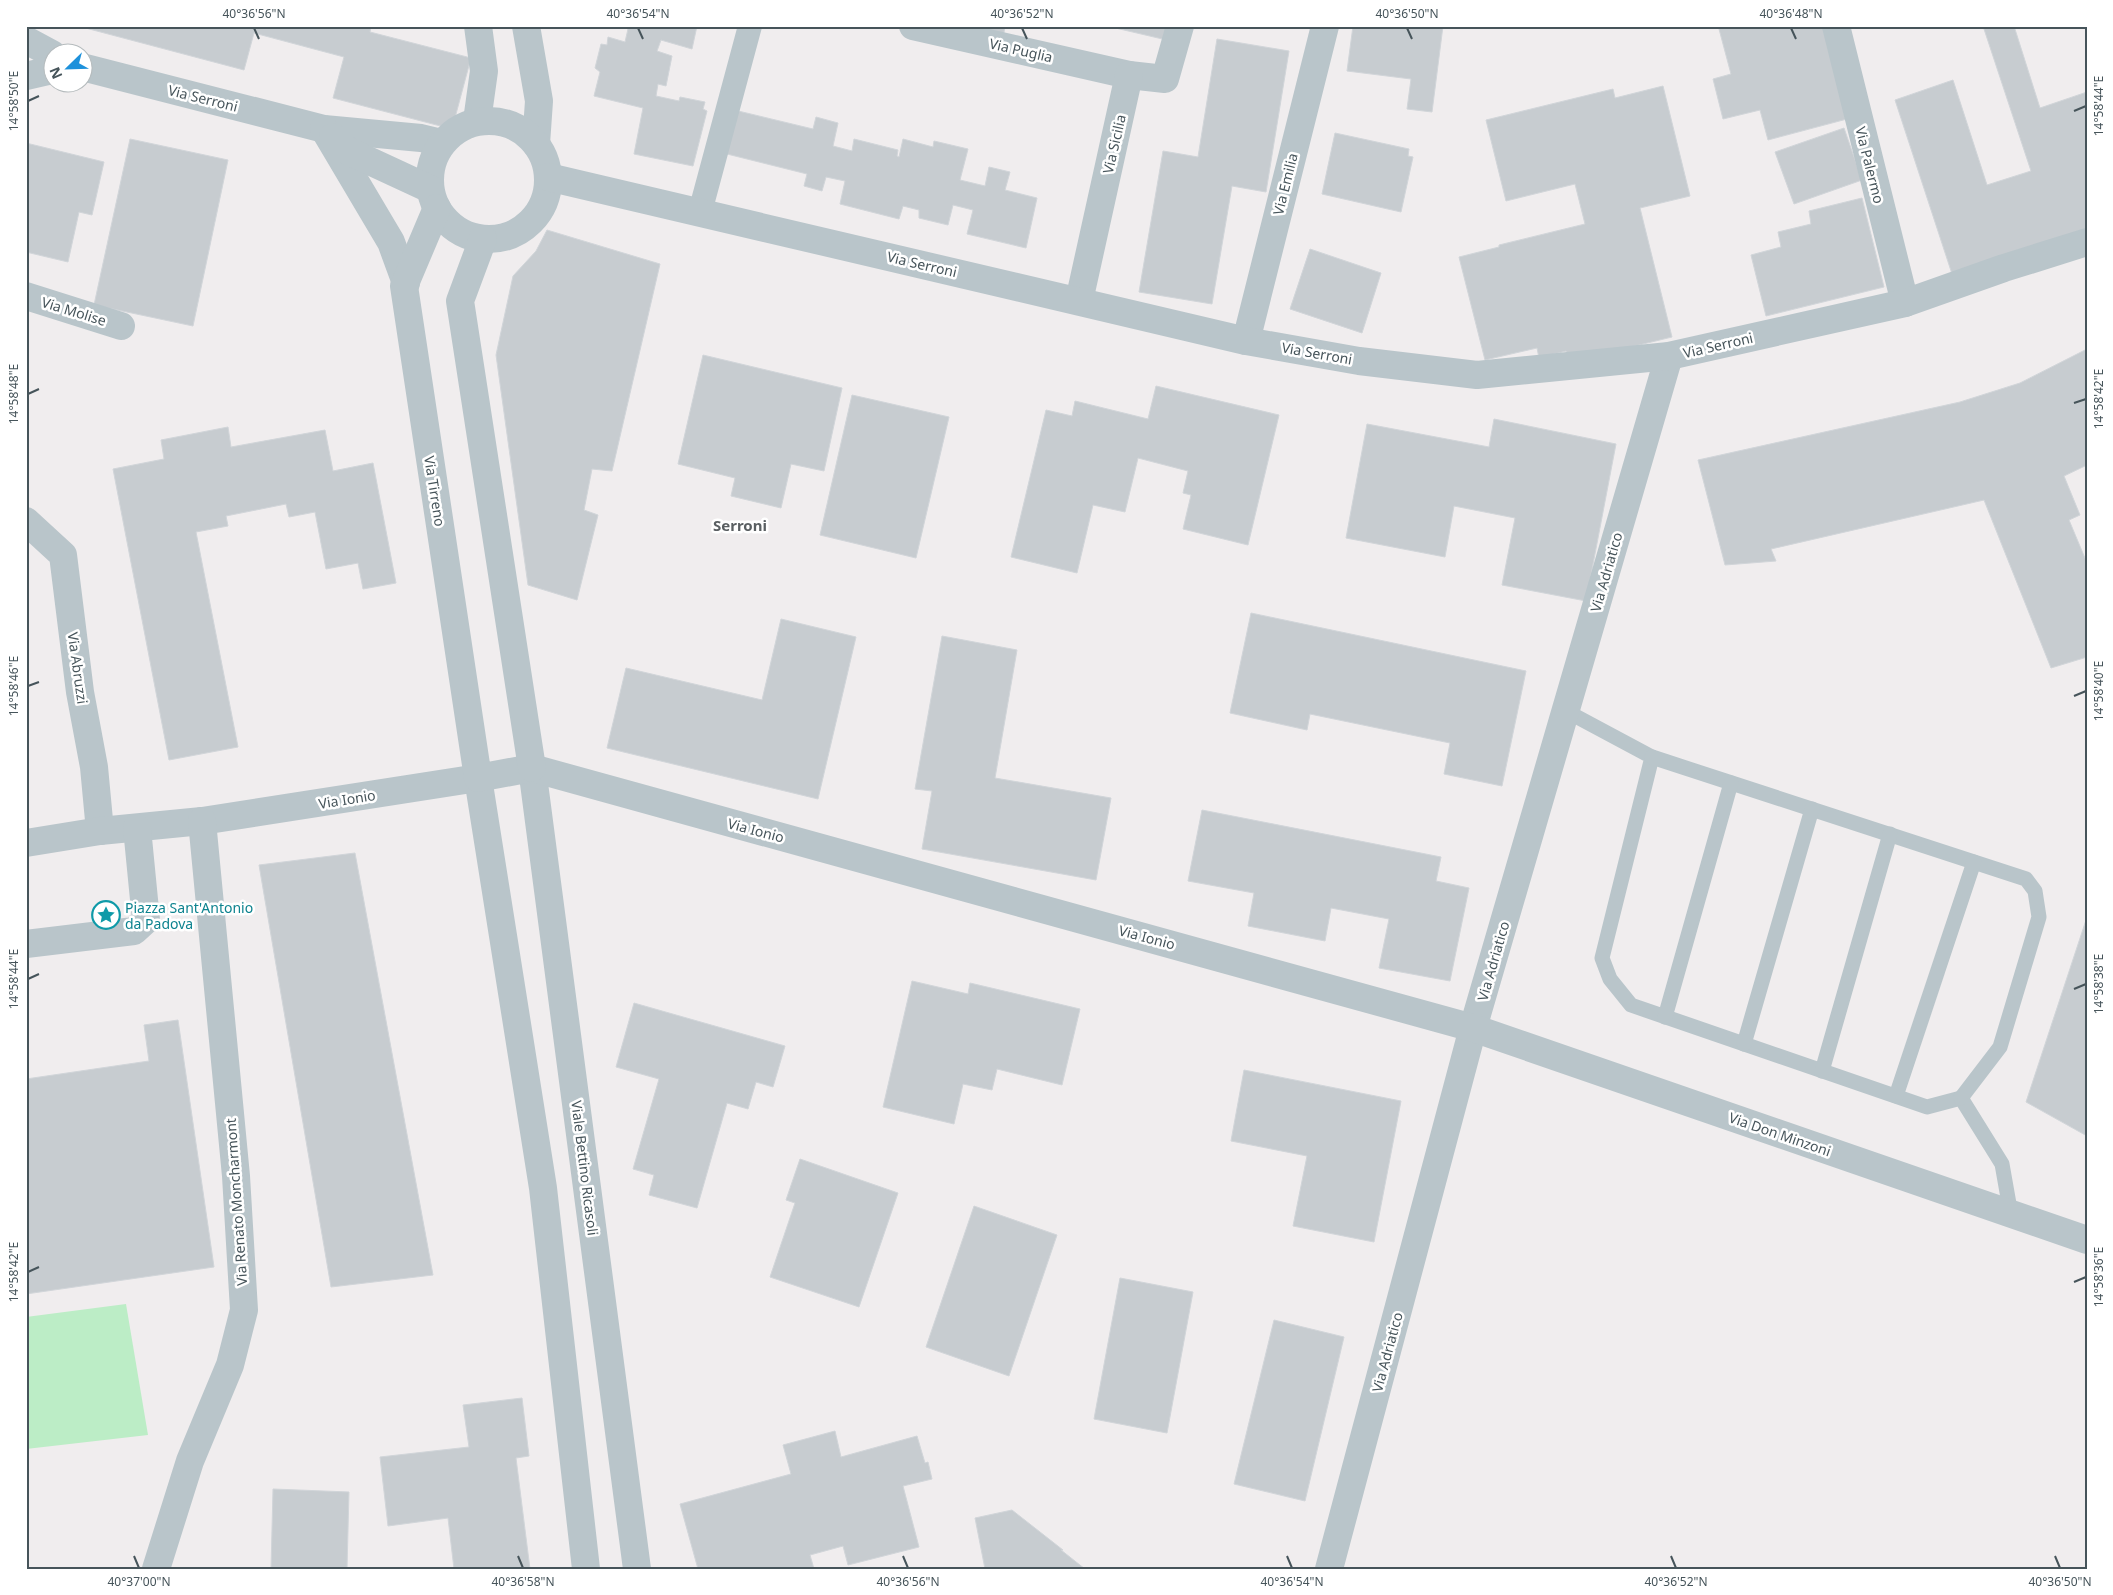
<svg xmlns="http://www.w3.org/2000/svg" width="2113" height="1595" viewBox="0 0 2113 1595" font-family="'Noto Sans',sans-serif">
<rect width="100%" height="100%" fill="#f0edee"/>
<path fill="#bcedc6" d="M126,1304l22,131 -122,14v-132z"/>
<g fill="#c7ccd0" stroke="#d1d5d9">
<path d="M78,26h293l-1,6 101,26 -19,71 -119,-31 11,-41 -90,-24 -10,37z"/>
<path d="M619,26h78l-5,23 -31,-9 -4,11 15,5 -6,30 -8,-2 -2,12 23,5 1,-4 25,5 -2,7 4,2 -14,55 -59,-12 9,-46 -49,-12 6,-24 -5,-4 6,-24 6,1 1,-8 17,5 3,-13z"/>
<path d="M947,26h58l-2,13z"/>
<path d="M1107,26h67l-3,15z"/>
<path d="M1353,26h90l-11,86 -25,-3 4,-30 -64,-8z"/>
<path d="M1728,26h95l24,93 -79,21 -8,-30 -37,9 -10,-40 18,-5 -12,-45z"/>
<path d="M1983,26h31l26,82 47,-16v139l-134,46 -58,-177 58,-20 34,105 44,-14z"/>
<path d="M1217,39l72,12 -23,141 -34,-6 -20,118 -73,-12 24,-141 35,6z"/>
<path d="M1663,86l27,110 -50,12 32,129 -103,25 -3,-11 -27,7 -2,-10 -52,12 -26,-103 40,-10v-2l86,-21 -10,-40 -69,17 -20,-81 127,-31 2,9z"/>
<path d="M730,109l83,20 3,-12 22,6 -5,23 19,5 2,-12 44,11 -1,6 2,1 4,-18 30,8 1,-6 34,8 -8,31 25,6 4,-19 21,5 -5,18 32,8 -11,50 -59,-14 6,-24 -20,-5 -5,20 -29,-7v-8l-16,-4 -4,13 -59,-15 5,-23 -19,-4 -4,14 -18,-5 3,-12 -88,-22z"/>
<path d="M1844,128l18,52 -68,24 -19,-52z"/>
<path d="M1335,133l74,16 -1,7 5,1 -12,55 -79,-18z"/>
<path d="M130,139l98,21 -35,166 -99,-21z"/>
<path d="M26,143l78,19 -12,53 -13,-3 -11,50 -42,-10z"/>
<path d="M1862,198l22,89 -118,29 -15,-61 30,-8 -3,-15 33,-8 -2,-13z"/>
<path d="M547,230l113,34 -48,207 -20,-2 -8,41 14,5 -21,85 -49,-15 -32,-230 17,-79 23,-25z"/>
<path d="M1310,249l71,24 -19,60 -72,-24z"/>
<path d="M2087,349v116l-23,11 16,39 -11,5 18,43v94l-36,11 -67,-168 -213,49 5,12 -51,4 -27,-105 262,-58 60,-19z"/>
<path d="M703,355l139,33 -18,83 -33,-7 -10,44 -50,-12 4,-18 -57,-14z"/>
<path d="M1156,386l123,29 -31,130 -65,-16 8,-34 -8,-2 5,-22 -50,-13 -13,54 -32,-7 -16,68 -66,-16 35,-147 26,6 3,-15 73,18z"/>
<path d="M852,395l97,22 -33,141 -96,-23z"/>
<path d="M1494,419l122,25 -30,157 -84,-16 13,-67 -61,-12 -9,51 -99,-19 21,-114 122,23z"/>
<path d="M228,427l3,20 94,-17 8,41 40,-8 23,120 -33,6 -5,-26 -32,6 -11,-57 -26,5 -3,-13 -60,12 2,10 -32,6 42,215 -69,13 -56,-291 51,-10 -3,-19z"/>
<path d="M1251,613l275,58 -24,115 -58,-12 6,-31 -140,-29 -3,16 -77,-17z"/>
<path d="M781,619l75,18 -38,162 -211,-51 19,-80 136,32z"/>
<path d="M942,636l75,14 -22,128 116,20 -15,82 -174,-31 10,-58 -17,-2z"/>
<path d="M1202,810l239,47 -5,24 33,7 -19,93 -71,-13 10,-49 -58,-11 -6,33 -77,-15 6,-33 -66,-12z"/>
<path d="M355,853l78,422 -102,12 -72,-422z"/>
<path d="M2087,917v219l-61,-34z"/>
<path d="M912,981l56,13 2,-11 110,26 -18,76 -65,-16 -5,21 -29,-6 -9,40 -71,-17z"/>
<path d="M634,1003l151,43 -12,41 -17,-5 -8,27 -21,-6 -30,105 -48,-13 5,-20 -21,-6 26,-90 -43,-12z"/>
<path d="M178,1020l36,247 -188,27v-215l123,-18 -5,-36z"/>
<path d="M1244,1070l157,31 -27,141 -81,-16 14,-70 -76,-15z"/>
<path d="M800,1159l98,34 -39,114 -89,-30 25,-74 -9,-3z"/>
<path d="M974,1206l83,29 -48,141 -83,-29z"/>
<path d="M1120,1278l73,14 -26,141 -73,-14z"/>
<path d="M1274,1320l70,17 -39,164 -71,-17z"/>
<path d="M522,1398l7,58 -13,2 14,111h-76l-6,-51 -60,8 -8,-69 89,-10 -6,-42z"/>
<path d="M835,1431l6,26 76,-21 8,27 3,-1 4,17 -29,7 16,61 -71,18 -5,-19 -33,9 4,14h-116l-18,-65 111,-30 -8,-29z"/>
<path d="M273,1489l76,3 -2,77h-76z"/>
<path d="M1012,1510l51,40h-2l24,19h-100l-10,-51z"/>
</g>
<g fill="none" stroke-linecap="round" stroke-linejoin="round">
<g stroke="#b9c5ca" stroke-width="15">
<path d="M1566,711l86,46 -50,201 8,21 21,26 296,102 34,-9 41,66 9,51"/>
<path d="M1652,757l374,122 9,12 4,26 -39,130 -39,51"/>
<path d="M1665,1017l66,-234"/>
<path d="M1744,1044l68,-235"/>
<path d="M1822,1071l68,-237"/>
<path d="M1896,1096l78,-234"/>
</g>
<path stroke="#b9c5ca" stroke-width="24" d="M700,212l50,-186"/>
<g stroke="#b9c5ca" stroke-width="28">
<path d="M913,26l216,49 36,4 15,-53"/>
<path d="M1836,26l69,277"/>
<path d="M26,40l26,14"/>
<path d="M26,296l95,30"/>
<path d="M1079,301l50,-226"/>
<path d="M1246,341l79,-315"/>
<path d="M26,521l37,34 17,137 14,75 6,64"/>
<path d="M532,768l105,801"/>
<path d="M26,843l74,-12 102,-10 276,-43 65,410 43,381"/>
<path d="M26,944l108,-13 12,-11 -9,-92"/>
<path d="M156,1569l34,-108 40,-96 14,-55 -8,-134 -34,-355"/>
<path d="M1329,1569l144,-541 196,-672"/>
</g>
<g stroke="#b9c5ca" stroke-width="28">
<path d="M526,26l13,75 -3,43"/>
<path d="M82,67l242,62 97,9 21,5"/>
<path d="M26,76l26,-6"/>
<path d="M477,121l7,-50 -6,-45"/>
<circle cx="489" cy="180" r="59"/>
<path d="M324,129l67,113 15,41"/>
<path d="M333,137l15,14 82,38"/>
<path d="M548,177l698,164 113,20 118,14 192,-19 236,-53 99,-35 83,-26"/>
<path d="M437,208l-33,78 74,492 54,-10 941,260 614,212"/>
<path d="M483,239l-23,62 72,467"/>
</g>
</g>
<path fill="none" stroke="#46545a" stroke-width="2" d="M254,28l5,11M638,28l5,11M1022,28l5,11M1407,28l5,11M1791,28l5,11M28,101l11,-5M2074,111l12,-5M28,394l11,-5M2074,403l12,-4M28,686l11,-4M2074,696l12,-5M28,979l11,-5M2074,989l12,-5M28,1272l11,-5M2074,1282l12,-5M134,1556l5,12M518,1556l5,12M903,1556l5,12M1287,1556l5,12M1671,1556l5,12M2055,1556l5,12"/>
<defs>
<symbol id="sight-ring" viewBox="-11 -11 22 22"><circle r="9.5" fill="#fff" stroke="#0f9aa8" stroke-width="1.5"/><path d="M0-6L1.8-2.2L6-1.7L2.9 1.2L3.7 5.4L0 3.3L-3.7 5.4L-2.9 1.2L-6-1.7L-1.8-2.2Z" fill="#0f9aa8"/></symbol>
</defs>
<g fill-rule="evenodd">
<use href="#sight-ring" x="90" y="899" width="32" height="32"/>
</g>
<g text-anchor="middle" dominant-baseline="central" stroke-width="5" stroke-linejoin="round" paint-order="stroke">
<g font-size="14" fill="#46545a" stroke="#fff">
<text transform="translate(1021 50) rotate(13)">Via Puglia</text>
<text transform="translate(203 98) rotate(14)">Via Serroni</text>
<text transform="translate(1114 144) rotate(-77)">Via Sicilia</text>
<text transform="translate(1870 165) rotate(76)">Via Palermo</text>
<text transform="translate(1285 184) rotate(-76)">Via Emilia</text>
<text transform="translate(922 264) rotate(13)">Via Serroni</text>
<text transform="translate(74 311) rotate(17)">Via Molise</text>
<text transform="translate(1718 345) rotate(-13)">Via Serroni</text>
<text transform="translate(1317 353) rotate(10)">Via Serroni</text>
<text transform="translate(435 491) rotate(81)">Via Tirreno</text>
<text transform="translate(1606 572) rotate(-74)">Via Adriatico</text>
<text transform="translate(78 668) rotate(82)">Via Abruzzi</text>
<text transform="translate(347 799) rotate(-9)">Via Ionio</text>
<text transform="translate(756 830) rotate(15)">Via Ionio</text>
<text transform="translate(1147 937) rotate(15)">Via Ionio</text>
<text transform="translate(1493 961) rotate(-74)">Via Adriatico</text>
<text transform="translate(1780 1134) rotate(19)">Via Don Minzoni</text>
<text transform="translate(585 1168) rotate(83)">Viale Bettino Ricasoli</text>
<text transform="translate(236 1202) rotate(-94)">Via Renato Moncharmont</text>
<text transform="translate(1387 1352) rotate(-75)">Via Adriatico</text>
</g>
<g font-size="14" fill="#0d838f" stroke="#fff" text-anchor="start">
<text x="125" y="907">Piazza Sant'Antonio<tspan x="125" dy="16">da Padova</tspan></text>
</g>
<g font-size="15" font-weight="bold" fill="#5a5f62" stroke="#fff">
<text x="740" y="525">Serroni</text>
</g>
</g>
<rect width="2113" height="1595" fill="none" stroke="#ffffff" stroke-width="55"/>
<g transform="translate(68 68) rotate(247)"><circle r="24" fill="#ffffff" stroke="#b5bbbd"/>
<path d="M0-4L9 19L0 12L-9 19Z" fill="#1d91db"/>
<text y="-8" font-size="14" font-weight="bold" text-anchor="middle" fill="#46545a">N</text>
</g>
<rect x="28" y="28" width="2058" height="1540" fill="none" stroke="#46545a" stroke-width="2"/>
<g font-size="12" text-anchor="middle" fill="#46545a">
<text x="254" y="18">40°36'56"N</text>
<text x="638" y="18">40°36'54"N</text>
<text x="1022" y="18">40°36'52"N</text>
<text x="1407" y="18">40°36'50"N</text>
<text x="1791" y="18">40°36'48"N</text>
<text transform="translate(14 101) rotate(-90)" y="4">14°58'50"E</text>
<text transform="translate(2099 106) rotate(-90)" y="4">14°58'44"E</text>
<text transform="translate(14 394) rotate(-90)" y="4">14°58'48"E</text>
<text transform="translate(2099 399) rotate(-90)" y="4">14°58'42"E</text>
<text transform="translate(14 686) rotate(-90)" y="4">14°58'46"E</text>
<text transform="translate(2099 691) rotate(-90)" y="4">14°58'40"E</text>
<text transform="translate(14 979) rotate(-90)" y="4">14°58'44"E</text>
<text transform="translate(2099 984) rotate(-90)" y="4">14°58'38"E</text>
<text transform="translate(14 1272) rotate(-90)" y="4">14°58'42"E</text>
<text transform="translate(2099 1277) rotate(-90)" y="4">14°58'36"E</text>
<text x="139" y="1586">40°37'00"N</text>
<text x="523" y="1586">40°36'58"N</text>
<text x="908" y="1586">40°36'56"N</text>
<text x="1292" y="1586">40°36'54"N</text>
<text x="1676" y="1586">40°36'52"N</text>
<text x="2060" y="1586">40°36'50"N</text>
</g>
</svg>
